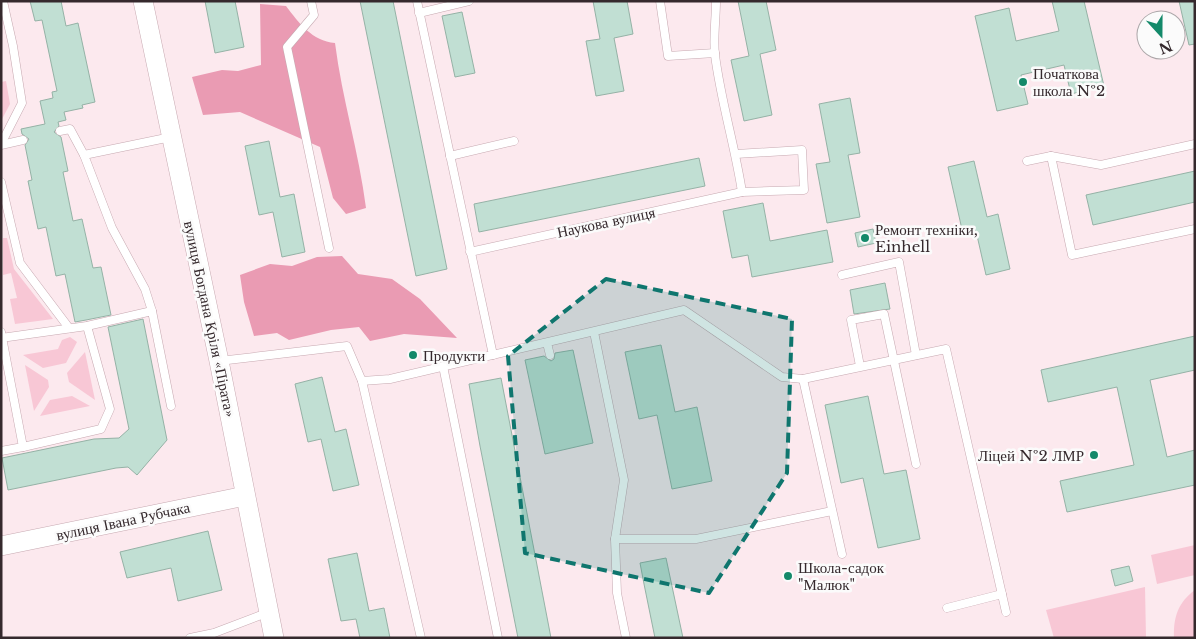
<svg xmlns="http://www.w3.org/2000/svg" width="1196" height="639" viewBox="0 0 1196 639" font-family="'Libre Baskerville',serif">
<rect width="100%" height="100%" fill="#fce9ee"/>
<g fill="#f8c7d5">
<path d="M6,81l4,23 -9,17v-39z"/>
<path d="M3,238h4l7,31 39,50 -38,5 -5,-25 7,-1 -6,-25 -8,2z"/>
<path d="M70,337l7,5 -11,21 -23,5 -20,-13 35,-6 4,-9z"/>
<path d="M85,352l10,48 -26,-18 -2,-9z"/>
<path d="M25,365l23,15 1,7 -15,24z"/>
<path d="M72,396l18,10 -50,10 10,-16z"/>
<path d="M1195,545v30l-38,9 -6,-29z"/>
<path d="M1145,587l1,51h-92l-8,-28z"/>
<path d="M1195,590v48h-21c-1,-20 4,-36 21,-48z"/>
</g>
<g fill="#ea9bb3">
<path d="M260,4l26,2c13,17 26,35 49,37 7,56 24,109 31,165l-20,6 -13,-16 -13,-51 -80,-35 -37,3 -11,-38 30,-7 16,1 23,-6z"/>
<path d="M342,256l16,18 34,5 28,20 37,39 -53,-4 -34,7 -11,-14 -28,3 -42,10 -12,-7 -23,3 -10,-34 -4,-27 30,-11 22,2 25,-9z"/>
</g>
<g fill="#c1dfd3" stroke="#95b2a6">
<path d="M30,1h31l5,25 12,-3 17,79 -13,3 1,3 -19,4 2,8 -8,2 1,4 -5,6 7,5 7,34 -5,1 10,49 9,-2 11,49 8,-1 10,48 -25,5 -11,2 -10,-48 -9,2 -10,-49 -8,2 -10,-48 4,-1 -7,-35 4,-6 -7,-5 -1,-5 24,-5 -5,-23 13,-3 -1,-6 5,-1 -15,-71 -7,1z"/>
<path d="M205,1h30l9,46 -29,6z"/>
<path d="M360,1h33l54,268 -31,7z"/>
<path d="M593,1h34l6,33 -19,4 10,53 -28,5 -10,-55 14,-2z"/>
<path d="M738,1h28l10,49 -16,4 12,61 -28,6 -13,-61 18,-4z"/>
<path d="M1052,1h32l20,85 -33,8 -7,-29 -43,10 7,29 -31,7 -22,-95 34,-8 7,33 43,-10z"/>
<path d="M1179,1h16v43l-6,1z"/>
<path d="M462,12l13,61 -20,4 -13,-61z"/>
<path d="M850,98l10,55 -12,2 12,62 -33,6 -11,-59 14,-2 -11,-58z"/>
<path d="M269,141l11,56 14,-3 11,58 -23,5 -9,-45 -14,3 -14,-69z"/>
<path d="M699,158l6,28 -226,46 -5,-28z"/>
<path d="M974,161l13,56 11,-3 12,55 -24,6 -10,-44 -13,3 -15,-67z"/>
<path d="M1195,171v31l-102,23 -7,-30z"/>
<path d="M763,203l7,38 57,-11 6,32 -81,15 -4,-22 -16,3 -9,-47z"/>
<path d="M873,229l3,14 -18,4 -3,-14z"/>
<path d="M885,283l5,26 -36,5 -4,-24z"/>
<path d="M143,319l24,121 -30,35 -9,-8 -12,1 -108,22 -6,-32 92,-19 25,-1 10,-9 -21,-102z"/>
<path d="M1195,336v34l-45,10 17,77 28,-7v35l-128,27 -7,-31 74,-16 -17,-78 -69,15 -7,-32z"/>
<path d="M661,345l14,67 22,-5 15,74 -40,8 -15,-74 -18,4 -14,-67z"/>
<path d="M573,350l20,93 -48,11 -20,-94 19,-4 7,5 3,-2 1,-6z"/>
<path d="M322,377l13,55 11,-3 13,56 -26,6 -12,-52 -13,3 -13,-58z"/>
<path d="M501,378l50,260h-33l-38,-192 -11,-62z"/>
<path d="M868,396l16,78 22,-4 14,69 -42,9 -15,-70 -22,5 -16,-78z"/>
<path d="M208,531l14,59 -44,11 -7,-33 -44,10 -7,-26z"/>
<path d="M357,553l12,58 15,-3 6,30h-30l-4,-19 -15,2 -13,-62z"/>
<path d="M666,558l17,80h-28l-11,-54 -4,-21z"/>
<path d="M1129,566l4,15 -18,5 -4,-16z"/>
</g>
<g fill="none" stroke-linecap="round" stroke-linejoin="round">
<defs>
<g id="service">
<path d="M311,1l3,14 -27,32 42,201"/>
<path d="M417,1l76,354"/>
<path d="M660,1l8,55 47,-3"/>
<path d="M716,1c0,18 -3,37 -1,54 6,47 20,91 27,137"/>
<path d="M419,13l50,-12"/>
<path d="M60,131l10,-2 14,26"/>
<path d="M1,144l21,-41 -9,-57 -10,-45"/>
<path d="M1,145l22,-5"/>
<path d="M450,156l64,-15"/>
<path d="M1051,156l21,99 123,-26"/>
<path d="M1027,161l24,-5 50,9 94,-21"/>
<path d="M1,182l19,81 49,65"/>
<path d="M470,252l272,-60 62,-2 -2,-40 -66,4"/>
<path d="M842,275l57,-13 17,93"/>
<path d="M152,311l-7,-22 -33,-61 -28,-73 87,-18"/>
<path d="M1,332l22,115 -22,4"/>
<path d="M594,332l30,148 -9,59 2,54 9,45"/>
<path d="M1,338l86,-12 65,-15 19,95"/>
<path d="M547,343l3,12"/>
<path d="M219,361l128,-15 15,35 28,-2 294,-69 98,67 21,2 143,-30 60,263"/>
<path d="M443,366l55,272"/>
<path d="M860,366l-9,-46 33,-6 32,150"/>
<path d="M803,379l39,175"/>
<path d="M362,381l59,257"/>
<path d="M23,447l78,-18 9,-20 -23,-83"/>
<path d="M615,539h81l136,-28"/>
<path d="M947,608l55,-14"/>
<path d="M190,638l24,-5 55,-21"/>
</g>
<g id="tertiary">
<path d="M143,1l76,360 55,277"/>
<path d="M1,546l244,-50"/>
</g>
</defs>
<use href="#service" stroke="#c7a9b1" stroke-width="9"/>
<use href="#tertiary" stroke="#c7a9b1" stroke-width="20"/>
<use href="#service" stroke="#fff" stroke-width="8"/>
<use href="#tertiary" stroke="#fff" stroke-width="19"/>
</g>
<path fill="#0f766e" fill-opacity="0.2" stroke="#0f766e" stroke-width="4" stroke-dasharray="10 6" stroke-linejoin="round" d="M606,279l186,40 -5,154 -78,120 -184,-40 -17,-197z"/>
<g fill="#14896a" stroke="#fbfbfb" stroke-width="2">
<circle cx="1023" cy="82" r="5"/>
<circle cx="865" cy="238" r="5"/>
<circle cx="413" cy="355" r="5"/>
<circle cx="1094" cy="455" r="5"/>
<circle cx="788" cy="576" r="5"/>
</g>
<g text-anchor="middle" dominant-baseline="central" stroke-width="5" stroke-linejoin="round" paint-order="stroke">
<g font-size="15" fill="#35292d" stroke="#fbfbfb" text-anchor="start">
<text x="1033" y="73">Початкова<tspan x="1033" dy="17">школа №2</tspan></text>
<text x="875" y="229">Ремонт техніки,<tspan x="875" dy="17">Einhell</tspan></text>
<text x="423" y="355">Продукти</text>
<text x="1084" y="455" text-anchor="end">Ліцей №2 ЛМР</text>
<text x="798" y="567">Школа-садок<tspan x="798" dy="17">"Малюк"</tspan></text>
</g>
<g font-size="15" fill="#35292d" stroke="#fbfbfb">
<text transform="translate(606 222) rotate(-12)">Наукова вулиця</text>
<text transform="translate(210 319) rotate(78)">вулиця Богдана Кріля «Пірата»</text>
<text transform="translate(123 521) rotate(-12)">вулиця Івана Рубчака</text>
</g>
</g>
<rect width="1196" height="639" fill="none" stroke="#35292d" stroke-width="5"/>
<g transform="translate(1161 35) rotate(159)"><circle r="24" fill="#fbfbfb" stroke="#aca7a9"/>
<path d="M0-4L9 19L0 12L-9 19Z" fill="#14896a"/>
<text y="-8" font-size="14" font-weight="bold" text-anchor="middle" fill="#35292d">N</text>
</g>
</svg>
